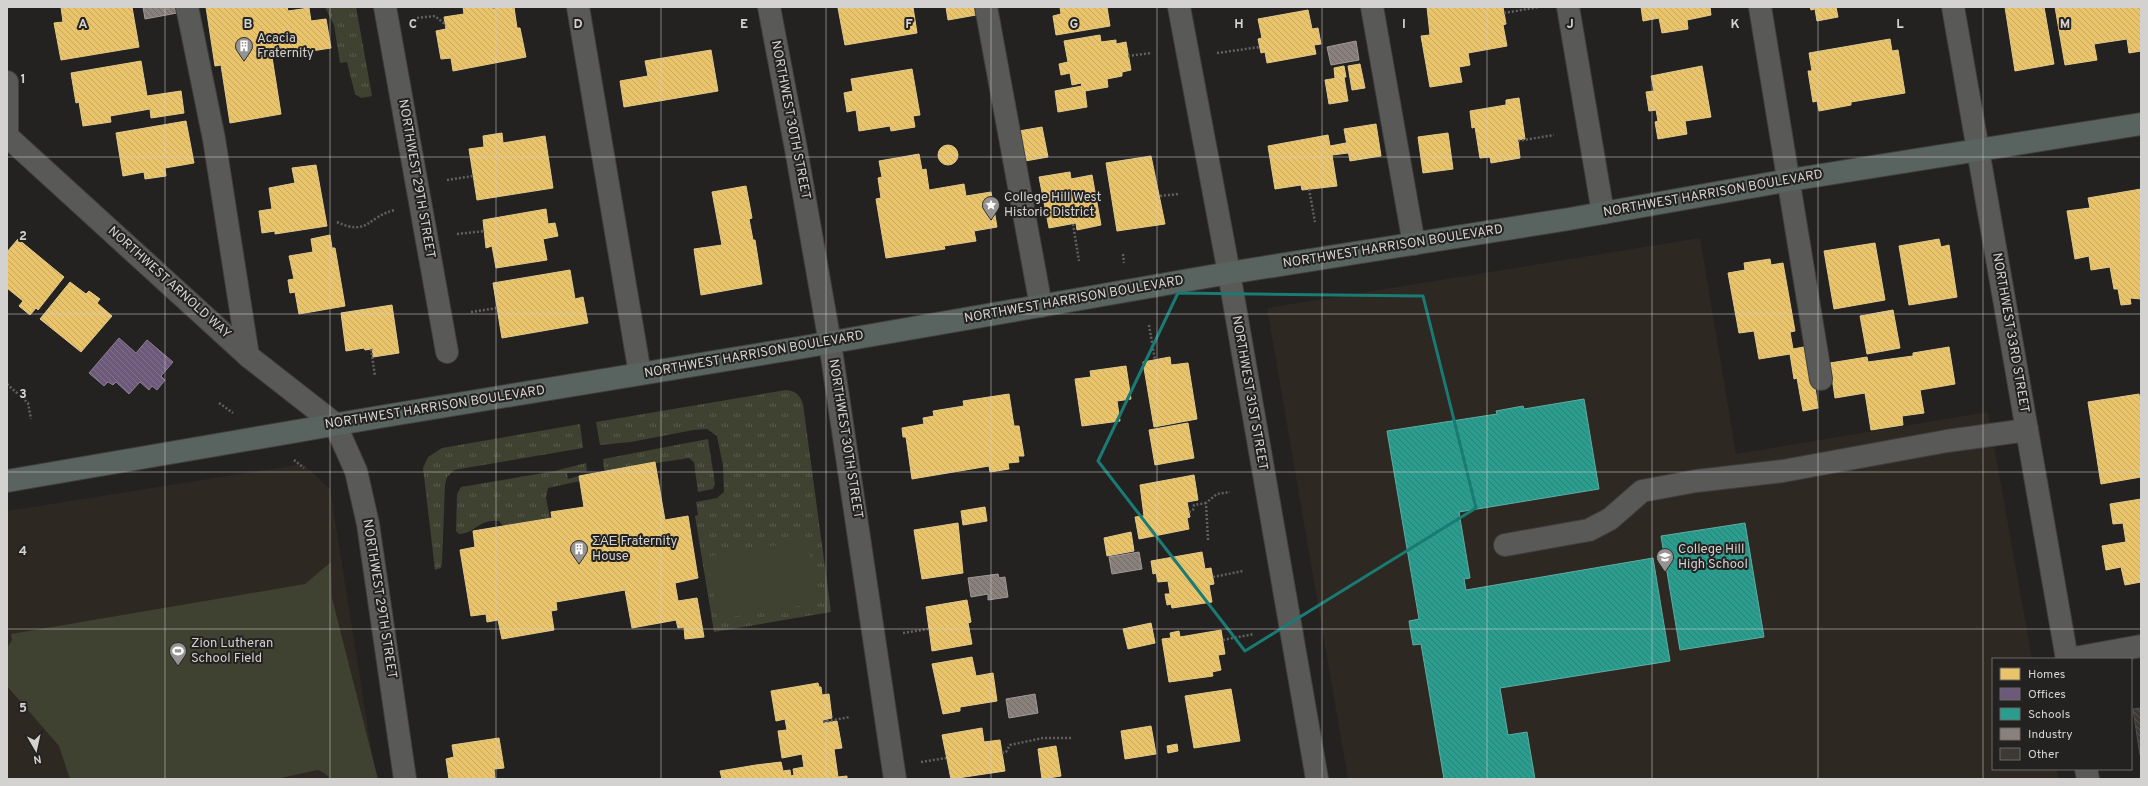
<svg xmlns="http://www.w3.org/2000/svg" width="2148" height="786" viewBox="0 0 2148 786" font-family="Overpass,sans-serif">
<defs>
<pattern id="grass-tufts" width="24" height="20" patternUnits="userSpaceOnUse"><rect width="24" height="20" fill="#3f4230"/><path d="M3 7l-1-3M5 7V3M7 7l1-3M15 17l-1-3M17 17v-4M19 17l1-3" fill="none" stroke="#5a5c4d"/></pattern>
<pattern id="homes-back-hatch" width="6" height="6" patternUnits="userSpaceOnUse"><rect width="6" height="6" fill="#e9c46a"/><path d="M-1 5l2 2M0 0l6 6M5-1l2 2" fill="none" stroke="#c7a961"/></pattern>
<pattern id="offices-back-hatch" width="6" height="6" patternUnits="userSpaceOnUse"><rect width="6" height="6" fill="#6d597a"/><path d="M-1 5l2 2M0 0l6 6M5-1l2 2" fill="none" stroke="#81708c"/></pattern>
<pattern id="schools-back-hatch" width="6" height="6" patternUnits="userSpaceOnUse"><rect width="6" height="6" fill="#2a9d8f"/><path d="M-1 5l2 2M0 0l6 6M5-1l2 2" fill="none" stroke="#308177"/></pattern>
<pattern id="industry-back-hatch" width="6" height="6" patternUnits="userSpaceOnUse"><rect width="6" height="6" fill="#8a817c"/><path d="M-1 5l2 2M0 0l6 6M5-1l2 2" fill="none" stroke="#706a67"/></pattern>
<pattern id="building-back-hatch" width="6" height="6" patternUnits="userSpaceOnUse"><rect width="6" height="6" fill="#3d3934"/><path d="M-1 5l2 2M0 0l6 6M5-1l2 2" fill="none" stroke="#585550"/></pattern>
</defs>
<rect width="100%" height="100%" fill="#232221"/>
<g fill="#2d2821">
<path d="M1700,238l36,216 252,-42 44,247h-39v110h64l1,10h-710l-81,-471z"/>
<path d="M303,464l27,25 46,290h-369v-268z"/>
</g>
<g fill="url(#grass-tufts)">
<path d="M325,7h31l16,89 -11,2 -6,-4 -8,-32 -7,1 -6,-38z"/>
<path d="M786,390c10,1 14,5 17,14l28,208 -117,20 -19,-116 3,-1 -2,-13 21,-4 7,-6 -1,-26 -6,-30 -10,-7 -14,1 -62,12 -31,3 -4,-23z"/>
<path d="M580,424l3,24 -129,22 -7,7 -2,8 -3,78 -1,5 -6,2 -12,-102 5,-11 14,-9z"/>
<path d="M708,439l7,45 -2,5 -15,3 -4,-30 -5,-4 -85,13 -1,-12z"/>
<path d="M586,463l1,8 -20,2 1,6 11,-3 1,5 -32,7 -2,10 4,20 -47,8 -4,-5c-21,-2 -24,13 -40,13l-3,-3 1,-37 4,-7 94,-16z"/>
</g>
<g fill="#3f4230">
<path d="M807,540l10,63 -99,16 -11,-62z"/>
<path d="M331,562l1,36 46,181h-47l-7,-6 -6,-3 -42,9h-206l-11,-33 -52,-60v-38l5,-8 -1,-6 294,-50z"/>
</g>
<g fill="url(#homes-back-hatch)" stroke="#e2c889">
<path d="M61,7h71l7,40 -78,13 -7,-37 9,-1z"/>
<path d="M206,7h81l1,4 21,-3 2,13 15,-2 5,29 -59,9 9,57 -51,9 -9,-58 -6,1z"/>
<path d="M463,7h29v2l22,-2 3,21h3l6,29 -73,14 -2,-13 -10,1 -5,-28 10,-2 -2,-12 20,-3z"/>
<path d="M913,7l4,26 -72,12 -7,-37z"/>
<path d="M946,7h28l2,8 -28,5z"/>
<path d="M1060,7h47l3,19 -54,9 -3,-19 8,-2z"/>
<path d="M1427,7h76l3,17 -3,1 4,21 -39,7 2,12 -11,2 3,15 -32,5 -9,-51 9,-1z"/>
<path d="M1641,7h69l1,8 -24,5 1,9 -26,4 -3,-15 -16,3z"/>
<path d="M1810,7h26l2,10 -21,4 -2,-12 -4,1z"/>
<path d="M2005,7h39l10,57 -39,7z"/>
<path d="M2055,7h86v44l-12,2 -2,-14 -33,5 3,16 -32,5z"/>
<path d="M1308,10l4,19 6,-1 3,16 -7,1 2,9 -49,9 -2,-11 -4,1 -3,-14 4,-1 -4,-19z"/>
<path d="M1100,35l1,7 15,-2v4l10,-2 5,28 -9,2v4l-15,3 1,8 -23,4 2,16 -29,5 -3,-21 27,-5 -1,-3 -9,2 -2,-12 -9,2 -2,-11 9,-2 -4,-21z"/>
<path d="M1890,39l2,12 6,-1 7,43 -54,9v3l-32,6 -2,-10 -4,1 -5,-31h4l-3,-18z"/>
<path d="M711,50l7,41 -94,16 -4,-26 28,-5 -3,-15z"/>
<path d="M141,61l6,35 34,-5 3,22 -33,5 -1,-9 -40,7 1,6 -28,4 -4,-24 -3,1 -5,-30z"/>
<path d="M1360,64l5,24 -13,2 -4,-24z"/>
<path d="M1344,66l2,11 -11,1 -1,-10z"/>
<path d="M1702,66l9,51 -26,4 2,13 -29,5 -3,-17 3,-1 -2,-11 -7,1 -3,-19 8,-1 -3,-15z"/>
<path d="M912,69l8,46 -7,1 2,11 -24,4 -1,-5 -31,5 -3,-21 -9,2 -3,-19 9,-2 -2,-12z"/>
<path d="M1344,77l4,24 -19,3 -4,-24z"/>
<path d="M1519,98l6,41 -7,1 2,18 -29,5 -1,-6 -10,1 -5,-31 -3,1 -2,-17 36,-6v-5z"/>
<path d="M186,121l8,42 -29,5 1,8 -21,3 -1,-7 -21,4 -7,-43z"/>
<path d="M1376,124l5,32 -31,5 -6,-32z"/>
<path d="M1042,127l6,30 -23,4 -6,-30z"/>
<path d="M502,133l1,10 42,-7 8,52 -76,12 -8,-51 15,-2 -1,-11z"/>
<path d="M1448,133l5,36 -30,4 -5,-36z"/>
<path d="M1328,135l2,11 16,-3 2,10 -16,2 5,31 -35,4 -1,-5 -26,4 -7,-43z"/>
<circle cx="948" cy="155" r="10"/>
<path d="M919,154l3,16 4,-1 3,21 35,-6 2,12 25,-4 6,35 -23,4 2,10 -32,5 1,3 -59,9 -10,-59 5,-1 -3,-20 4,-1 -3,-16z"/>
<path d="M1151,156l14,68 -48,7 -11,-68z"/>
<path d="M316,165l11,61 -52,8v-3l-13,2 -3,-22 13,-2 -3,-21 26,-5 -3,-15z"/>
<path d="M1070,172l1,7 21,-4 9,50 -24,5 -1,-7 -27,5 -10,-51z"/>
<path d="M746,186l6,32 -3,1 4,21h2l7,44 -61,11 -7,-46 28,-4 -10,-53z"/>
<path d="M2141,189v110l-11,-1 1,6 -10,1 -3,-16h-4l-4,-22 -19,3 -2,-14 -14,3 -8,-48 23,-3 -2,-10z"/>
<path d="M546,209l2,15 7,-1 3,13 -15,3 4,21 -51,8 -4,-22 -6,2 -3,-28z"/>
<path d="M330,235l2,13h3l10,58 -46,8 -4,-22 -5,1 -2,-13 6,-1 -5,-23 24,-4 -2,-13z"/>
<path d="M18,239l46,38 -26,33 -2,-2 -6,7 -11,-9 4,-5 -16,-13v-36z"/>
<path d="M1939,239l2,8 8,-2 8,52 -48,8 -10,-59z"/>
<path d="M1875,243l10,57 -51,9 -10,-58z"/>
<path d="M1770,259l1,6 12,-2 12,68 -5,1 3,17 16,-3 9,62 -15,3 -6,-33 -3,1 -4,-25 -31,5 -5,-28 -15,2 -11,-60 17,-3 -1,-7z"/>
<path d="M570,270l5,29 8,-2 5,26 -86,15 -9,-55z"/>
<path d="M70,282l16,12 3,-3 11,8 -3,4 15,13 -31,36 -41,-33z"/>
<path d="M392,305l7,48 -26,4 -1,-8 -7,1 -1,-2 -18,3 -5,-38z"/>
<path d="M1893,310l7,38 -33,6 -7,-38z"/>
<path d="M1949,347l6,37 -35,6 4,23 -22,3 1,9 -32,5 -6,-37 -30,5 -5,-35 37,-6 1,5 45,-6v-3z"/>
<path d="M1170,357l1,8 17,-2 9,56 -43,8 -11,-65z"/>
<path d="M1126,366l5,33 -14,2 3,20 -38,5 -7,-47 16,-2 -1,-6z"/>
<path d="M1009,394l5,32h5l5,30h-6l1,6 -11,1 1,6 -19,3 -1,-6 -77,13 -6,-42h-3l-1,-9 22,-4 -1,-6 11,-2 -1,-5 31,-5 -1,-5z"/>
<path d="M2139,394l2,14v69l-40,7 -13,-82z"/>
<path d="M1188,423l6,35 -39,7 -6,-35z"/>
<path d="M655,462l10,58 23,-4 10,62 -23,5 3,18 19,-3 7,39 -19,2 -1,-12 -6,1 -2,-8 -44,8 -7,-38 -69,12 1,8 -6,1 3,19 -52,9 -4,-19 -11,2 -1,-8 -15,2 -11,-66 15,-3 -2,-16 79,-13 -1,-6 33,-5 -5,-31z"/>
<path d="M1194,475l4,25 -11,2 3,15 -3,1 2,11 -50,10 -4,-22 9,-1 -4,-31z"/>
<path d="M2141,499v83l-16,3 -4,-18 -15,3 -4,-24 24,-4 -3,-19 -10,1 -3,-20z"/>
<path d="M985,507l2,14 -24,4 -2,-14z"/>
<path d="M958,523l5,50 -41,6 -8,-49z"/>
<path d="M1131,532l3,19 -27,5 -3,-18z"/>
<path d="M1202,552l3,17 6,-1 3,16 -5,1 3,17 -40,6 -1,-4 -4,1 -2,-11h5l-2,-13 -10,1 -2,-9 -3,1 -2,-13z"/>
<path d="M967,600l4,22 -3,1 4,21 -40,7 -6,-44z"/>
<path d="M1151,623l4,20 -27,6 -5,-20z"/>
<path d="M1221,630l4,24 -7,1 3,15 -9,2 1,4 -44,6 -7,-43 9,-1 -1,-5 9,-2 1,6z"/>
<path d="M972,657l4,19 17,-3 4,28 -37,6v4l-17,3 -11,-50z"/>
<path d="M818,683l1,4h2l1,8 7,-1 3,24 -9,2v3l14,-2 5,27 -8,1 4,28 9,-1v3h-125l-2,-8 36,-6 25,-3 2,9 7,-1 1,6 3,-1 -1,-6 11,-2 -2,-13 -20,4 -4,-27 9,-1 -2,-11 -9,2 -5,-30z"/>
<path d="M1231,689l9,52 -46,7 -9,-52z"/>
<path d="M1151,726l5,28 -31,5 -4,-28z"/>
<path d="M982,728l2,14 16,-2 5,31 -54,8 -9,-44z"/>
<path d="M499,738l5,30 -10,1 1,10h-46l-3,-20 8,-2 -2,-12z"/>
<path d="M1177,744l1,7 -10,2 -1,-7z"/>
<path d="M1056,746l5,30 -19,3 -4,-30z"/>
</g>
<path fill="url(#offices-back-hatch)" stroke="#8c7d94" d="M119,338l17,15 11,-13 26,22 -12,14 4,4 -8,10 -5,-4 -3,4 -9,-8 -11,12 -13,-12 -3,3 -5,-3 -4,4 -15,-13z"/>
<g fill="url(#schools-back-hatch)" stroke="#5dada3">
<path d="M1584,399l15,90 -140,23 11,66 -6,1 2,11 187,-32 17,103 -170,27 8,47 19,-3 8,47h-91l-23,-135 -8,1 -4,-24 10,-2 -32,-188 110,-17 -1,-3 27,-5 1,3z"/>
<path d="M1745,523l19,114 -84,13 -19,-114z"/>
</g>
<g fill="url(#industry-back-hatch)" stroke="#a09996">
<path d="M143,7h33l1,6 -32,6z"/>
<path d="M1356,41l3,19 -28,5 -4,-18z"/>
<path d="M1139,552l3,17 -30,5 -3,-17z"/>
<path d="M998,574l1,4 6,-1 3,20 -20,3v-6l-17,3 -3,-19z"/>
<path d="M1035,694l3,19 -29,5 -3,-19z"/>
</g>
<path fill="url(#building-back-hatch)" stroke="#504f4e" d="M2141,708v46l-1,1 -7,-46z"/>
<g fill="none" stroke-linecap="round" stroke-linejoin="round">
<defs>
<g id="minor">
<path d="M187,7l27,132 34,217"/>
<path d="M385,7l62,345"/>
<path d="M578,7l62,367"/>
<path d="M769,7l27,142 34,194 65,436"/>
<path d="M986,7l55,299"/>
<path d="M1179,7l50,266 88,506"/>
<path d="M1372,7l42,237"/>
<path d="M1568,7l35,206"/>
<path d="M1760,7l61,372"/>
<path d="M1953,7l114,652"/>
<path d="M7,82v55"/>
<path d="M7,136l241,220 87,68 21,47 12,53 37,255"/>
<path d="M1505,545l84,-15 21,-11 32,-28 54,-10 87,-10 164,-30 80,-11"/>
<path d="M2069,659l72,-13"/>
<path d="M2086,769l2,10"/>
</g>
<path id="major" d="M7,481l372,-64 419,-69 431,-75 340,-54 221,-39 351,-56"/>
</defs>
<use href="#minor" stroke="#403f3e" stroke-width="24"/>
<use href="#major" stroke="#403f3e" stroke-width="24"/>
<g stroke="#626160" stroke-width="2.5" stroke-dasharray="2 2" stroke-linecap="butt">
<path d="M1504,13l35,-6"/>
<path d="M417,18l18,-2 11,9"/>
<path d="M1217,53l43,-6"/>
<path d="M1128,56l24,-3"/>
<path d="M1518,141l36,-6"/>
<path d="M447,180l26,-4"/>
<path d="M1309,189l6,33"/>
<path d="M1160,196l18,-2"/>
<path d="M337,222c31,15 31,-6 58,-12"/>
<path d="M1073,224l6,37"/>
<path d="M457,234l28,-3"/>
<path d="M1123,254l1,9"/>
<path d="M471,312l26,-4"/>
<path d="M1149,325l6,35"/>
<path d="M371,349l4,27"/>
<path d="M7,384l21,19 3,16"/>
<path d="M219,403l14,10"/>
<path d="M294,460l10,8"/>
<path d="M1189,512l4,-2 1,-5 12,-2"/>
<path d="M1208,540l-2,-37 11,-9 13,-2"/>
<path d="M1213,577l30,-6"/>
<path d="M903,633l25,-4"/>
<path d="M1223,640l31,-6"/>
<path d="M823,722l27,-5"/>
<path d="M1002,753l4,-1 4,-7 33,-7h30"/>
<path d="M921,762l25,-4"/>
</g>
<use href="#minor" stroke="#595958" stroke-width="22"/>
<use href="#major" stroke="#596360" stroke-width="22"/>
</g>
<path fill="none" stroke="#197b73" stroke-width="3" stroke-linejoin="round" d="M1178,293l245,3 53,212 -231,143 -147,-190z"/>
<path fill="none" stroke="#d3d2d1" stroke-width="1" stroke-opacity="0.55" d="M165,7v772M330,7v772M496,7v772M661,7v772M826,7v772M991,7v772M1157,7v772M1322,7v772M1487,7v772M1652,7v772M1818,7v772M1983,7v772M7,157h2134M7,314h2134M7,472h2134M7,629h2134"/>
<defs>
<symbol id="building-pin" viewBox="-11 -11 22 30"><path d="M0 17L-7.5 6A9.5 9.5 0 1 1 7.5 6Z" fill="#959493" stroke="#242220"/><path d="M-4-6H4V6H1V3H-1V6H-4ZM-2.5-4.3h1.7v1.8h-1.7ZM.8-4.3h1.7v1.8H.8ZM-2.5-1h1.7V.8h-1.7ZM.8-1h1.7V.8H.8Z" fill="#fff"/></symbol>
<symbol id="sight-pin" viewBox="-11 -11 22 30"><path d="M0 17L-7.5 6A9.5 9.5 0 1 1 7.5 6Z" fill="#959493" stroke="#242220"/><path d="M0-6L1.8-2.2L6-1.7L2.9 1.2L3.7 5.4L0 3.3L-3.7 5.4L-2.9 1.2L-6-1.7L-1.8-2.2Z" fill="#fff"/></symbol>
<symbol id="school-pin" viewBox="-11 -11 22 30"><path d="M0 17L-7.5 6A9.5 9.5 0 1 1 7.5 6Z" fill="#959493" stroke="#242220"/><path d="M0-5L7-2L0 1L-7-2ZM-4 1L0 2.5L4 1V4Q0 6-4 4Z" fill="#fff"/></symbol>
<symbol id="stadium-pin" viewBox="-11 -11 22 30"><path d="M0 17L-7.5 6A9.5 9.5 0 1 1 7.5 6Z" fill="#959493" stroke="#242220"/><path d="M0-5a6.5 5 0 1 0 0 10a6.5 5 0 1 0 0-10ZM-3.5-1.8h7v3.6h-7Z" fill="#fff"/></symbol>
</defs>
<g fill-rule="evenodd">
<use href="#building-pin" x="234" y="36" width="20" height="27"/>
<use href="#sight-pin" x="981" y="195" width="20" height="27"/>
<use href="#building-pin" x="569" y="539" width="20" height="27"/>
<use href="#school-pin" x="1655" y="547" width="20" height="27"/>
<use href="#stadium-pin" x="168" y="641" width="20" height="27"/>
</g>
<g text-anchor="middle" dominant-baseline="central" stroke-width="4" stroke-linejoin="round" paint-order="stroke">
<g font-size="13" fill="#d3d2d1" stroke="#242220" text-anchor="start">
<text x="257" y="39">Acacia<tspan x="257" dy="15">Fraternity</tspan></text>
<text x="1004" y="198">College Hill West<tspan x="1004" dy="15">Historic District</tspan></text>
<text x="592" y="542">ΣΑΕ Fraternity<tspan x="592" dy="15">House</tspan></text>
<text x="1678" y="550">College Hill<tspan x="1678" dy="15">High School</tspan></text>
<text x="191" y="644">Zion Lutheran<tspan x="191" dy="15">School Field</tspan></text>
</g>
<g font-size="13" fill="#d3d2d1" stroke="#242220">
<text transform="translate(790 120) rotate(79)">NORTHWEST 30TH STREET</text>
<text transform="translate(416 179) rotate(80)">NORTHWEST 29TH STREET</text>
<text transform="translate(1713 194) rotate(-10)">NORTHWEST HARRISON BOULEVARD</text>
<text transform="translate(1393 247) rotate(-9)">NORTHWEST HARRISON BOULEVARD</text>
<text transform="translate(169 283) rotate(42)">NORTHWEST ARNOLD WAY</text>
<text transform="translate(1074 300) rotate(-10)">NORTHWEST HARRISON BOULEVARD</text>
<text transform="translate(2010 333) rotate(80)">NORTHWEST 33RD STREET</text>
<text transform="translate(754 355) rotate(-10)">NORTHWEST HARRISON BOULEVARD</text>
<text transform="translate(1249 393) rotate(80)">NORTHWEST 31ST STREET</text>
<text transform="translate(435 408) rotate(-9)">NORTHWEST HARRISON BOULEVARD</text>
<text transform="translate(845 439) rotate(81)">NORTHWEST 30TH STREET</text>
<text transform="translate(379 599) rotate(81)">NORTHWEST 29TH STREET</text>
</g>
</g>
<g font-size="13" text-anchor="middle" font-weight="bold" fill="#d3d2d1" stroke="#242220" stroke-width="4" stroke-linejoin="round" paint-order="stroke">
<text x="83" y="28">A</text>
<text x="248" y="28">B</text>
<text x="413" y="28">C</text>
<text x="578" y="28">D</text>
<text x="744" y="28">E</text>
<text x="909" y="28">F</text>
<text x="1074" y="28">G</text>
<text x="1239" y="28">H</text>
<text x="1404" y="28">I</text>
<text x="1570" y="28">J</text>
<text x="1735" y="28">K</text>
<text x="1900" y="28">L</text>
<text x="2065" y="28">M</text>
<text x="23" y="83">1</text>
<text x="23" y="240">2</text>
<text x="23" y="398">3</text>
<text x="23" y="555">4</text>
<text x="23" y="712">5</text>
</g>
<rect width="2148" height="786" fill="none" stroke="#d3d2d1" stroke-width="16"/>
<rect x="1992" y="658" width="140" height="112" fill="#242220" stroke="#6a6867"/>
<rect x="2000" y="668" width="20" height="12" fill="#e9c46a" stroke="#6a6867"/>
<text x="2028" y="678" font-size="12" fill="#d3d2d1">Homes</text>
<rect x="2000" y="688" width="20" height="12" fill="#6d597a" stroke="#6a6867"/>
<text x="2028" y="698" font-size="12" fill="#d3d2d1">Offices</text>
<rect x="2000" y="708" width="20" height="12" fill="#2a9d8f" stroke="#6a6867"/>
<text x="2028" y="718" font-size="12" fill="#d3d2d1">Schools</text>
<rect x="2000" y="728" width="20" height="12" fill="#8a817c" stroke="#6a6867"/>
<text x="2028" y="738" font-size="12" fill="#d3d2d1">Industry</text>
<rect x="2000" y="748" width="20" height="12" fill="#3d3934" stroke="#6a6867"/>
<text x="2028" y="758" font-size="12" fill="#d3d2d1">Other</text>
<g transform="translate(36 750) rotate(171)" stroke="#242220" stroke-width="3" paint-order="stroke">
<path d="M0-3L7 15L0 10L-7 15Z" fill="#d3d2d1"/>
<text y="-6" font-size="11" font-weight="bold" text-anchor="middle" fill="#d3d2d1">N</text>
</g>
</svg>
